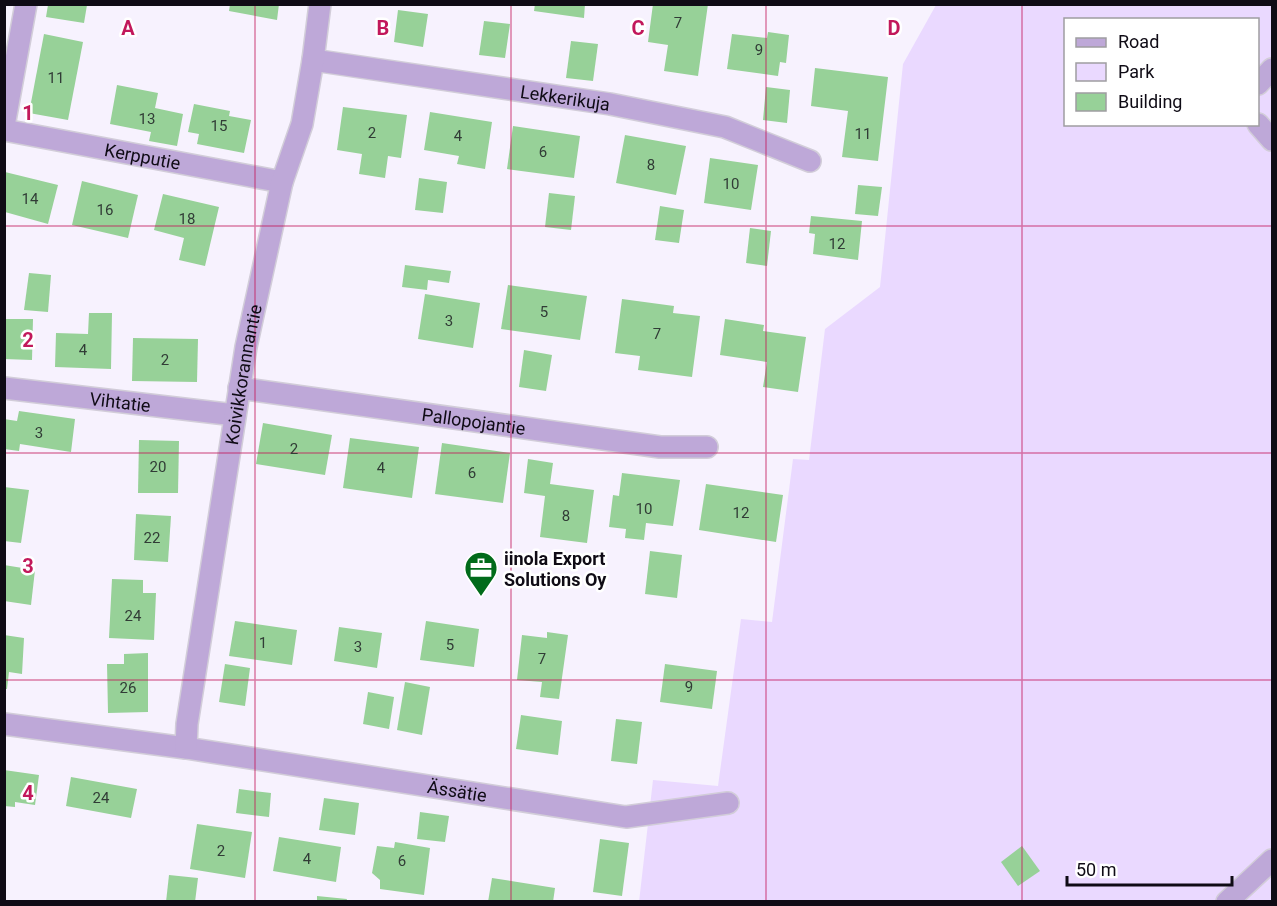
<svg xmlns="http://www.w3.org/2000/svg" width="1277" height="906" viewBox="0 0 1277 906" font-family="Roboto,sans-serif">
<rect width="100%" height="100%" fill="#f7f2fe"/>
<path fill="#ead9ff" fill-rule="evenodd" d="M936,5h336v896l-633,1 14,-122 65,6 23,-167 31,3 21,-163 16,1 16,-131 55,-42 23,-223zM1066,20h192v104h-192z"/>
<g fill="#97d198">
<path d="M230,4h49l-2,16 -48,-9z"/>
<path d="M535,4h50l-1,14 -50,-7z"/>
<path d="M653,4h55l-10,72 -34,-5 4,-26 -20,-3z"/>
<path d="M48,5h39l-3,18 -38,-6z"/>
<path d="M398,10l30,4 -5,33 -29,-5z"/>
<path d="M484,21l26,3 -5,34 -26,-3z"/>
<path d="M768,32l21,3 -3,28 -6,-1 -2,14 -51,-7 5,-35 35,4z"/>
<path d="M44,34l39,8 -15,78 -39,-7z"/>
<path d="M571,41l27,3 -5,37 -27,-3z"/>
<path d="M815,68l73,9 -10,84 -36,-4 6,-46 -37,-5z"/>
<path d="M117,85l41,8 -3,15 28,6 -6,32 -28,-5 2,-9 -41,-8z"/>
<path d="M766,87l24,3 -3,33 -24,-3z"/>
<path d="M194,104l36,7 -1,5 22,4 -7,33 -47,-9 2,-10 -11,-2z"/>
<path d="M343,107l64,8 -6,43 -13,-2 -3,22 -26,-4 3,-20 -25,-4z"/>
<path d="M430,112l62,10 -7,47 -28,-5 2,-8 -35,-6z"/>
<path d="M513,126l67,10 -6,42 -67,-9z"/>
<path d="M625,135l61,11 -10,49 -60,-12z"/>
<path d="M710,158l48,7 -7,45 -47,-7z"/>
<path d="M5,172l53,13 -10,39 -43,-12z"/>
<path d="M419,178l28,4 -4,31 -28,-3z"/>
<path d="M82,181l56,14 -10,43 -56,-13z"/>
<path d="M858,185l24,2 -4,29 -23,-2z"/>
<path d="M549,193l26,3 -4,34 -26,-3z"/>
<path d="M163,194l56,13 -14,59 -26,-6 5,-22 -30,-8z"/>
<path d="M660,206l24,4 -5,33 -24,-3z"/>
<path d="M811,216l51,5 -4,39 -45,-6 2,-20 -6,-1z"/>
<path d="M750,228l21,3 -4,35 -21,-3z"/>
<path d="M405,265l46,6 -2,12 -21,-3 -1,10 -25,-3z"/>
<path d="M29,273l22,2 -3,37 -24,-2z"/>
<path d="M508,285l79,11 -7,44 -79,-11z"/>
<path d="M425,294l55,9 -7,45 -55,-9z"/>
<path d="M622,299l52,7 -1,7 27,3 -8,61 -54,-7 2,-14 -25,-3z"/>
<path d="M89,313h23l-1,56 -56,-2 1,-34 32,1z"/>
<path d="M4,319h29l-1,41 -28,-1z"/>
<path d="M725,319l39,6 -1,6 43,6 -8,55 -35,-5 4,-25 -47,-7z"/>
<path d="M133,338l65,1 -1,43 -65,-1z"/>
<path d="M524,350l28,5 -6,36 -27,-4z"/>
<path d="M19,411l56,8 -4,33 -51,-8 -1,7 -15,-2v-30l13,2z"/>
<path d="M263,423l69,12 -7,40 -69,-11z"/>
<path d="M350,438l69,9 -7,51 -69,-10z"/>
<path d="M139,440l40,1 -1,52h-40z"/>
<path d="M442,443l68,10 -7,50 -68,-9z"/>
<path d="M528,459l25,4 -3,21 44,6 -7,53 -47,-6 5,-41 -21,-3z"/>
<path d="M622,473l58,7 -7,46 -27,-3 -2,17 -19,-2 1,-9 -17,-2 4,-32 6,1z"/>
<path d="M706,484l77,11 -7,47 -77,-12z"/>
<path d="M4,487l25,3 -8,53 -17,-2z"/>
<path d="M136,514l35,2 -3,46 -34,-2z"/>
<path d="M650,551l32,4 -5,43 -32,-4z"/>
<path d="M4,565l31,5 -4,35 -27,-4z"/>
<path d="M112,579l31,1v13h13l-2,47 -45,-2z"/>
<path d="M235,621l62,9 -5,35 -63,-9z"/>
<path d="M426,621l53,8 -5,38 -54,-7z"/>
<path d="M339,627l43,6 -5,35 -43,-7z"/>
<path d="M547,632l21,3 -9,64 -19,-2 2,-15 -25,-2 5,-45 25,3z"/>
<path d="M4,635l20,3 -2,36 -13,-2 -2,17h-3z"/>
<path d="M148,653v59l-40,1 -1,-49h17v-10z"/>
<path d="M225,664l25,4 -5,38 -26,-4z"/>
<path d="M665,664l52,7 -5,38 -52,-7z"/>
<path d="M405,682l25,5 -8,48 -25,-5z"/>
<path d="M368,692l26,5 -5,32 -26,-5z"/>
<path d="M521,715l41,6 -4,34 -42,-6z"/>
<path d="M616,719l26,3 -5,42 -26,-3z"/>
<path d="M4,770l35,5 -4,30 -20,-3v5l-11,-1z"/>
<path d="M71,777l66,12 -6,29 -65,-12z"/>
<path d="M239,789l32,4 -2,24 -33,-4z"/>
<path d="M324,798l35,5 -4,32 -36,-5z"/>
<path d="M420,812l29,4 -4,26 -28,-3z"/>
<path d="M197,824l55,8 -7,46 -55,-9z"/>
<path d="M279,837l62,10 -5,35 -63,-11z"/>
<path d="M600,839l29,4 -7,53 -29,-4z"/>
<path d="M395,842l35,6 -6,47 -44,-6v-9l-8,-7 5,-27 17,2z"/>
<path d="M1022,846l18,25 -22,15 -17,-24z"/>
<path d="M169,875l29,3 -3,24h-29z"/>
<path d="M492,878l63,10 -2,14h-65z"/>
<path d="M317,896l30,3 -1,3h-29z"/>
</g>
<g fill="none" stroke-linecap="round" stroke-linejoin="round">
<defs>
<g id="minor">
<path id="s1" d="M313,60l297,44 115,23 85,34"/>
<path d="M1258,84l14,-15"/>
<path d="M1258,124l14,16"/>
<path d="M4,126l22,-122"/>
<path id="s2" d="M4,130l278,52"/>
<path id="s3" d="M4,388l231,27"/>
<path id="s4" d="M239,388l421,59h47"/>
<path id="s5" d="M4,724l182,24 440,69 102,-14"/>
<path id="s6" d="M186,748l1,-24 59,-377 36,-165 20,-58 11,-64 7,-56"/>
<path d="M1227,902l45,-42"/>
</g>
</defs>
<use href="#minor" stroke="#d2cdd9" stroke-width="24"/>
<use href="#minor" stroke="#bea8d8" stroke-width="21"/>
</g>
<path fill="none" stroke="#c2185b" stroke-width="1.5" stroke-opacity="0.55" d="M255,4v898M511,4v898M766,4v898M1022,4v898M4,226h1268M4,453h1268M4,680h1268"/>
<defs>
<symbol id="office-pin" viewBox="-11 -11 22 30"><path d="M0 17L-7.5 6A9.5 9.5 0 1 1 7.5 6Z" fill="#016b1a" stroke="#fff"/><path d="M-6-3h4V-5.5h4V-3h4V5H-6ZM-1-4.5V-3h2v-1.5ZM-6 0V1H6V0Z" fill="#fff"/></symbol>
</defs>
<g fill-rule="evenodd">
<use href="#office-pin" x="462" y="549" width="38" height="52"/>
</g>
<g text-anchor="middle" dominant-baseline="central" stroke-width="5" stroke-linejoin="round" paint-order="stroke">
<g font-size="15" fill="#313c36">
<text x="678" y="23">7</text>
<text x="759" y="50">9</text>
<text x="56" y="78">11</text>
<text x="147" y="119">13</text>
<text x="219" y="126">15</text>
<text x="372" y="133">2</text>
<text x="863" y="134">11</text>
<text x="458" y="136">4</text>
<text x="543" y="152">6</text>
<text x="651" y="165">8</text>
<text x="731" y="184">10</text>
<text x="30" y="199">14</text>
<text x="105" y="210">16</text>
<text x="187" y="219">18</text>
<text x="837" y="244">12</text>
<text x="544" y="312">5</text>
<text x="449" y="321">3</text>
<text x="657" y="334">7</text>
<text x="83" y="350">4</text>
<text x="165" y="360">2</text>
<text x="39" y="433">3</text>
<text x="294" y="449">2</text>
<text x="158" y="467">20</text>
<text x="381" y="468">4</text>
<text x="472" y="473">6</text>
<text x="644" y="509">10</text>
<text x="741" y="513">12</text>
<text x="566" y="516">8</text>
<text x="152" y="538">22</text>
<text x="133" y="616">24</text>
<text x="263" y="643">1</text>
<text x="450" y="645">5</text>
<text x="358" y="647">3</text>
<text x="542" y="659">7</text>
<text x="689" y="687">9</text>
<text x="128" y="688">26</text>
<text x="101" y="798">24</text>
<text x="221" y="851">2</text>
<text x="307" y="859">4</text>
<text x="402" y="861">6</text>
</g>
<g font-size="18" fill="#0f0b15" stroke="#fff">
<text stroke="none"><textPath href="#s1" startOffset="255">Lekkerikuja</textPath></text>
<text stroke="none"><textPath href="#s2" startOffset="141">Kerpputie</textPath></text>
<text stroke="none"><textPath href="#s6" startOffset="378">Koivikkorannantie</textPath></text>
<text stroke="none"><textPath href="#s3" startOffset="117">Vihtatie</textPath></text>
<text stroke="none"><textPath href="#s4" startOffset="237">Pallopojantie</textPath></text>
<text stroke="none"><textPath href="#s5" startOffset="458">Ässätie</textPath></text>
</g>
<g font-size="18" font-weight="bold" fill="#0f0b15" stroke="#fff" text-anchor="start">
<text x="504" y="558">iinola Export<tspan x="504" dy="21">Solutions Oy</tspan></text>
</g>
</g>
<g font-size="20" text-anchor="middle" font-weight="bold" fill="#c2185b" stroke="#fff" stroke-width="5" stroke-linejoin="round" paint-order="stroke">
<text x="128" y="35">A</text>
<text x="383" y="35">B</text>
<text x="638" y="35">C</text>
<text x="894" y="35">D</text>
<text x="28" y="120">1</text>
<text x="28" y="347">2</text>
<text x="28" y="573">3</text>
<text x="28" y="800">4</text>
</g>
<rect width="1277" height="906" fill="none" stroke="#0f0b15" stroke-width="12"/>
<rect x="1064" y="18" width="195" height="108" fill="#ffffff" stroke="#9f9da1" stroke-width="1.5"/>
<rect x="1076" y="38" width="30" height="9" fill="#bea8d8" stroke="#9f9da1" stroke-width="1.5"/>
<text x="1118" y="48" font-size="18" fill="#0f0b15">Road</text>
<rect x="1076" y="63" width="30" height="18" fill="#ead9ff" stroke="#9f9da1" stroke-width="1.5"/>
<text x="1118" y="78" font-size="18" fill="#0f0b15">Park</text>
<rect x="1076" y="93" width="30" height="18" fill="#97d198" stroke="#9f9da1" stroke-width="1.5"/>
<text x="1118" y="108" font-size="18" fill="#0f0b15">Building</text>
<path d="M1067 876v9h165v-9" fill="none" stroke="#0f0b15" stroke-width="3"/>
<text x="1076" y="876" font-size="18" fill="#0f0b15" stroke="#ffffff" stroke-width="4.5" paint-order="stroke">50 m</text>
</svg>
